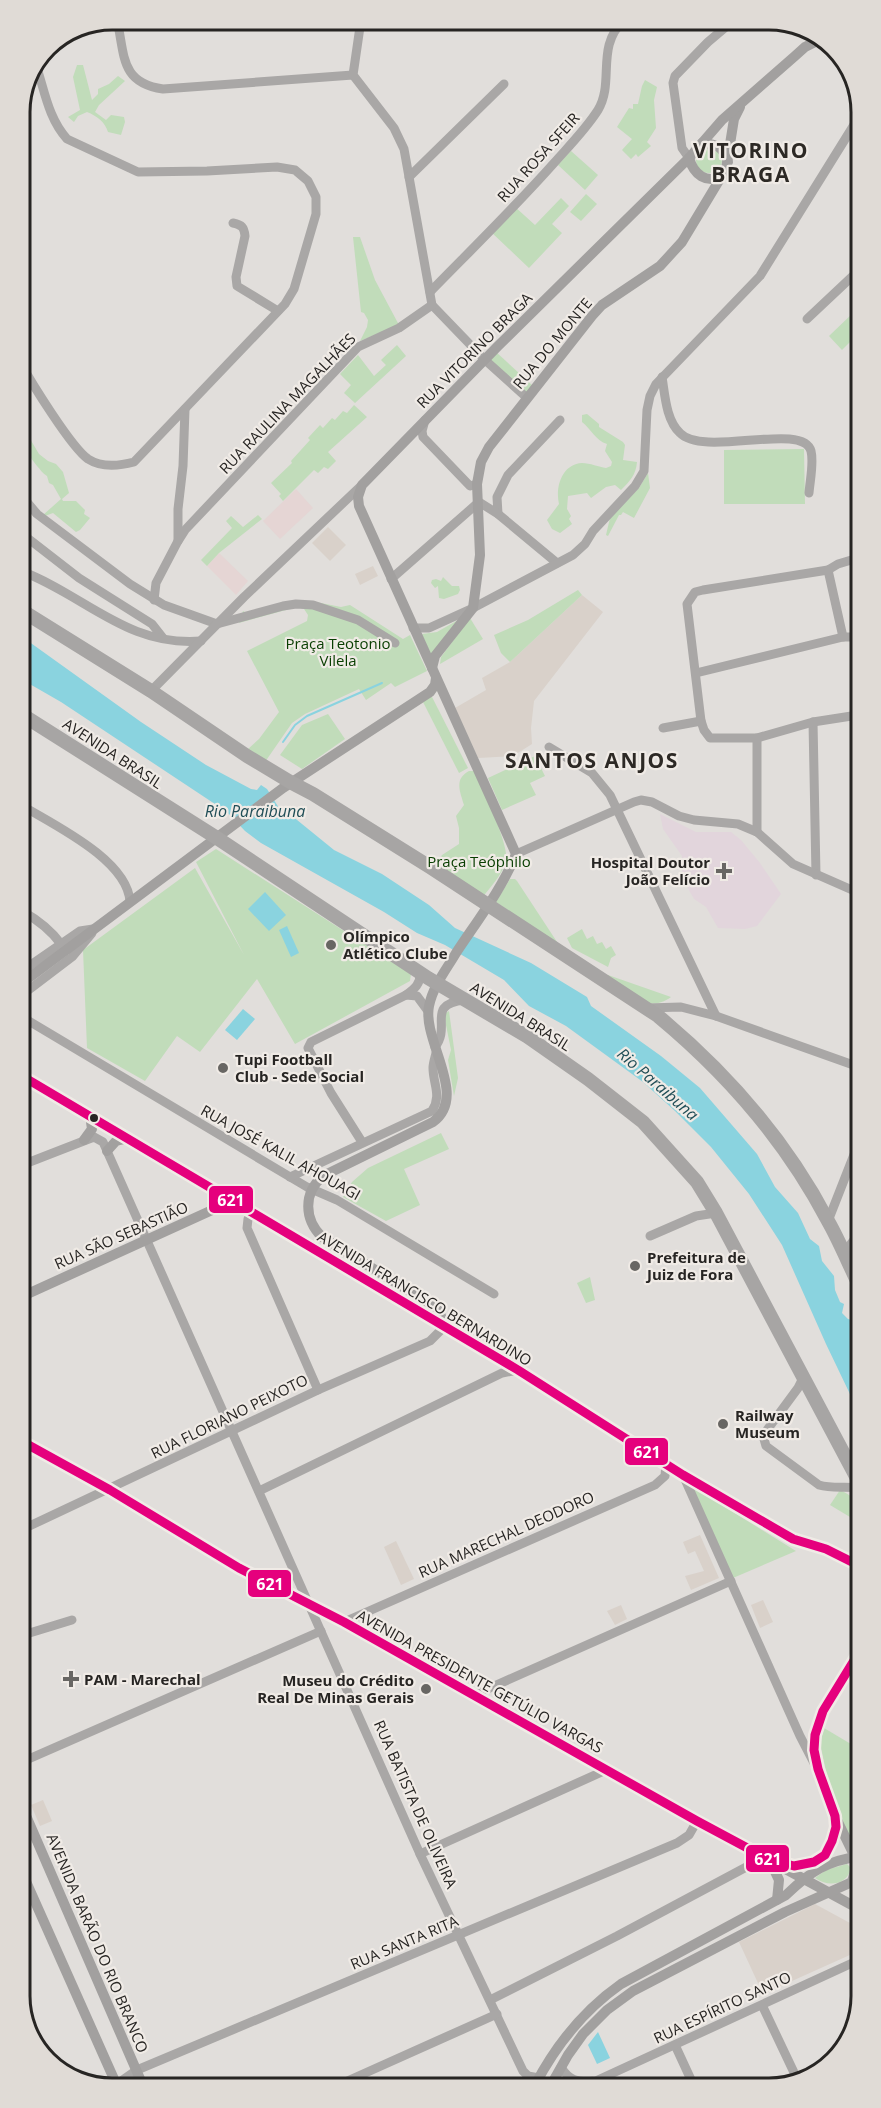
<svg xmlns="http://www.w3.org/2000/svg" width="881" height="2108" viewBox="0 0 881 2108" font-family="'Open Sans',sans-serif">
<rect width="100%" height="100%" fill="#e1dedb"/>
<g fill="#d9d1ca">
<path d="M328,527l18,18 -16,16 -18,-18z"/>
<path d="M373,566l5,10 -18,9 -5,-11z"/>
<path d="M582,595l21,17 -69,89 -3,27 1,16 -19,12 -35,2 -23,-50 31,-18 -4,-12 28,-16z"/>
<path d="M700,1535l19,43 -28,12 -6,-14 19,-5 -9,-20 -7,3 -5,-12z"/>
<path d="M396,1541l18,38 -13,6 -17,-38z"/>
<path d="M763,1600l10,22 -13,6 -9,-23z"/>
<path d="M621,1605l6,14 -12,6 -8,-14z"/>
<path d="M43,1800l9,21 -12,5 -9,-21z"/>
<path d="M815,1904l46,25v21l-98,44 -24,-52z"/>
</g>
<g fill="#e5d5d4">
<path d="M296,489l17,19 -33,31 -17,-18z"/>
<path d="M219,553l29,28 -12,14 -29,-29z"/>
</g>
<path fill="#e2d5dc" d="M660,814l36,18h35l10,8 19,23 21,31 -24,32 -12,3 -27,-1 -12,-21 -12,-8 -12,-21v-22l-19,-27z"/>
<g fill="#c1dcba">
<path d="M77,65h6l9,35 6,-6v-5l11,-5 9,-8 7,5 -26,24 -4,7 11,8 5,-5 13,2 1,5 -4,13 -13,-3c-3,-10 -11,-16 -21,-20l-9,4 -4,6 -6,-5 12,-7 -7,-33z"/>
<path d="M645,80l12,7 -3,13 2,28 -9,14 4,4 -13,11 -2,-3 -5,5 -9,-9 10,-11 -15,-12 12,-19 4,1v-5h5l4,-18z"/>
<circle cx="709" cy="160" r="13"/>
<path d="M571,151l27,24 -13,15 -27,-25z"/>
<path d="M586,194l11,10 -16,17 -11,-9z"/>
<path d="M561,198l8,8 -17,18 10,9 -33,35 -39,-37 24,-25 21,19z"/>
<path d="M353,237h7l15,43 24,45 -39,16 7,-14 1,-7 -4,-7 -3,-1z"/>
<path d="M853,313l4,4v18l-15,15 -13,-14z"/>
<path d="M397,345l9,11 -51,47 -11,-10 7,-8 -11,-11 18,-19 16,21 12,-11 -5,-5z"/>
<path d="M495,351l38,35 -8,9 -38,-35z"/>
<path d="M354,405l13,12 -39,35 8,9 -8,8 -4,-2 -6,6 -4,-3 -31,31 -4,-5 2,-2 -10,-11 21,-20 -1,-2 19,-21 -2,-2 12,-13 3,3 9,-10 3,2 8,-9 4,2z"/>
<path d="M587,414l12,10v3l24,15 2,3 -2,15 14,2c-1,13 -7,19 -16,28l-6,-5 -9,2 -15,11 -4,-5 -19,3 -1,13 4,7 -2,3 3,5 -12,9 -8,-4 -5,-9 12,-16c-4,-17 3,-40 23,-41 8,0 17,4 24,5l5,-2 1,-4 -7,-11 2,-7c-11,-3 -16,-15 -25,-22v-7z"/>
<path d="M20,422l19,32 9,7 8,3 7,8 6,21 -7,6 1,2h13l9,9 -1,4 6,4 -10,12 -4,2 -23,-19 -8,3 -2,-1 18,-16 -8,-14 -4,-2 -2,-7c-5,-3 -6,-6 -10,-10 -12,-15 -17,-25 -17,-44z"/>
<path d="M804,449l1,55h-81v-54z"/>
<path d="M648,473l2,15 -16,30 -11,-6 -2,3h-2l-11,21 -2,-1 4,-17 29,-30z"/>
<path d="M258,515l4,4 -43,34 -12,13 -6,-6 31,-32 -6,-7 5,-5 12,11z"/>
<path d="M443,577l9,9h7l1,4 -2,4 -14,5 -5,-1 -1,-12 -3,2 -4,-5 1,-3 4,-1 5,2z"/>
<path d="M578,590l4,5 -72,67 -9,-9 -7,-18 34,-15z"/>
<path d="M311,601l30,6 9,-2 53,34 7,-4 17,36 -32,16 -4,-4 -25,17 -7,-11 -54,25 -13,9 -27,39 -18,-12 12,-11 20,-27 -32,-61 60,-30 1,-6 -4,-6 -7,-2 -58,16 4,-12 4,2z"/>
<path d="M470,618l13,21 -43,25 1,-7z"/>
<path d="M458,620l-27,35 -9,-21 15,-2z"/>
<path d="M431,695l37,73 -9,5 -37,-73z"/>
<path d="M328,714l17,25 -43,30 -22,-14 22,-30z"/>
<path d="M535,756l10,20 -15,7 6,12 -34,15 -14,-32z"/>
<path d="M469,771h7c6,17 34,75 30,90 -4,14 -15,25 -23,36l-49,-31 8,-11 17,-11v-16l-3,-12 8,-11c-4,-14 -10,-26 5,-34z"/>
<path d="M216,849l195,125 -1,7 -115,63 -38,-65 -57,73 -23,-16 -32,45 -58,-33 -4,-98 112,-82 49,87 -48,-93z"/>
<path d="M510,879h5l2,2 42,64 -63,-43z"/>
<path d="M582,929l5,10 6,-3 4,8 5,-2 4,7 5,-3 5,9 -5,3 -3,9 -36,-19 -5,-10z"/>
<path d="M608,975l63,22c-25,18 -44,-5 -65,-20z"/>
<path d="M449,1011l9,67 -4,18 -6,-36 3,-10 -6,-30 1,-7z"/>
<path d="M441,1133l8,16 -45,20 16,36 -34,16 -43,-24 9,-15 16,-14z"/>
<path d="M590,1277l5,23 -9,3 -9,-20z"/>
<path d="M691,1486l105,65 -63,27z"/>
<path d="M840,1490c17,8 20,15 20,33l-30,-18z"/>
<path d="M824,1728l37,22v95l-9,-6 -7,-11 -15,-38 -10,-47z"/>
<path d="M847,1864l4,4c-4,18 -24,19 -36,10l11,-8z"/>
</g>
<g fill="#8ad3df">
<path d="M21,636l120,86 65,43 45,24 6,1 4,-5 6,4 12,19 7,3 48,39 48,24 47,31 26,23 76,35 56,34 4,9 70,50 39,32 57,66 18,33 23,26 12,26 9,7 3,15 12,15 1,14 5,12 4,2 -2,9 6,6 7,2v4l-4,2 9,23v65l-34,-71 -44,-99 -33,-51 -38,-47 -36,-36 -32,-29 -77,-56 -37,-20 -25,-26 -59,-35 -28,-12 -33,-21 -123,-69 -16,-12 -18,-19 -166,-110 -40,-23z"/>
<path d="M265,892l21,23 -17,16 -21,-22z"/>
<path d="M287,926l12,27 -8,4 -12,-27z"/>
<path d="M243,1009l12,10 -18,21 -12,-10z"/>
<path d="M598,2032l12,26 -13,6 -9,-19z"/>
</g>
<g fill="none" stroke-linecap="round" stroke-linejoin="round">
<path stroke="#8ad3df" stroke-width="2" d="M283,742l12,-17 12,-9 75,-33"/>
<g stroke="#a9a7a6" stroke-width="9">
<path d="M117,20c8,35 3,63 46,69l190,-14"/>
<path d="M361,20l-8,55 41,53 10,21 28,156 53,55 41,37"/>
<path d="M689,158l-7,-10 -9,-65 2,-7 33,-34 26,-22"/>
<path d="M409,177l95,-93"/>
<path d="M233,223c9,2 11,4 12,13l-9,41 1,9 41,25"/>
<path d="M430,292c42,-43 85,-85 124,-129 15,-17 32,-34 44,-53 17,-28 -3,-63 26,-90"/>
<path d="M807,319l50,-47"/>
<path d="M20,362c11,20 51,85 68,97 14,9 31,7 46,3l151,-158 9,-15 22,-75v-17l-8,-16 -13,-11 -18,-3 -70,4 -69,1 -71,-33c-18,-20 -22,-46 -30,-71"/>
<path d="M662,377c3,18 4,43 18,56 24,25 123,-12 131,18 3,12 -1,29 -2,42"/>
<path d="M425,420l-3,11 1,6 47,49 7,-2"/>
<path d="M21,495l16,19 93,70 34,21 53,19 66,-18 13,-2 17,1 45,15 37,23"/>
<path d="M498,514l-1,-17 11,-22 52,-55"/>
<path d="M21,533l58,45 73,46 11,14"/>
<path d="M178,541l7,-11 173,-183 41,-19 33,-23"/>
<path d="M828,570l15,67"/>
<path d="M21,571c64,24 106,76 180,70"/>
<path d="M391,579l88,-77 19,12 59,49"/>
<path d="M154,600l2,-17 22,-42v-32l5,-43 2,-57"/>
<path d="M413,628h16l44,-20 100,-53 12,-11 8,-13 42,-45 9,-15 3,-61 3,-14 6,-12 104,-108 97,-156"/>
<path d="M696,673l147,-36h15"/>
<path d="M151,691l93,-94 118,-112"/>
<path d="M701,721l-14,-117 8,-12 8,-2 125,-20 10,-6 20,-6"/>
<path d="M813,722l3,153"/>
<path d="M663,728l38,-7 3,9 6,8h47l56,-16 45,-7"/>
<path d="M757,738v94"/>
<path d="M549,747l43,26 18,22 106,221"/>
<path d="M21,805c33,20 107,55 109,97"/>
<path d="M516,854l118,-52 7,-2 11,2 27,14 15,4 44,4 19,8 36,32 66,29"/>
<path d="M22,911c16,9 28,18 39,33"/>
<path d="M22,971l58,-40 13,-2"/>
<path d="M22,995l50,-38 20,-24"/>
<path d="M406,995l11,1 11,15"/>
<path d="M647,1008l34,-1 35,9 143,51"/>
<path d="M22,1017l285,170 30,13 157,94"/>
<path d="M435,1047c17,-21 -10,-42 29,-47"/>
<path d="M362,1142l-31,-49 -23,-45 3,-6 95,-47c8,-6 15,-11 14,-22"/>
<path d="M22,1165l72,-28 9,5 317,712 103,217 5,5 11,2"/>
<path d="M290,1177l142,-66c10,-16 1,-27 1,-43 0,-5 2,-10 3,-15"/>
<path d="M254,1213l-6,6 -1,9 71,162"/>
<path d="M828,1221l31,-79"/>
<path d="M650,1236l46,-20 20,-3"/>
<path d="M844,1253l16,-21"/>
<path d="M804,1376l-6,12 -34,46v5l2,7 53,39c13,4 27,1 41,3"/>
<path d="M683,1475l117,261 15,29"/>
<path d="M259,1491l243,-118 16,-3"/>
<path d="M23,1529l295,-139 112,-49 15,-15"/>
<path d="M344,1622l311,-137 10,-9 1,-13"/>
<path d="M23,1635l49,-15"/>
<path d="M474,1695l257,-114"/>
<path d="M24,1761l297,-130"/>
<path d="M420,1854l186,-84"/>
<path d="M490,2000l127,-64 148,-79"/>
<path d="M762,2005l37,78"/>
<path d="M675,2045l18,39"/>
<path d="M561,2067c8,14 17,15 32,14"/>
<path d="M117,2084l20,-14 540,-227 12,-8 8,-14"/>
<path d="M587,2085l274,-126"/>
<path d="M334,2087l163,-73"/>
</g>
<g stroke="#a2a09f" stroke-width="10">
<path d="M702,143c15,1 21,4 26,19"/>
<path d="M689,158c5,17 17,26 34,18"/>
<path d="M432,668l3,-12 38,-48 7,-53 -3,-71 4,-22 8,-15 103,-131 10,-11 58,-39 22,-24 44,-73 8,-50 6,-12"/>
<path d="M22,983l261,-195 147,-96 5,-7 1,-7"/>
<path d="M22,1076l496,294 165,105 110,64 33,10 34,17"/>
<path d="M84,1140l8,-11 -2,-14"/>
<path d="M107,1151l9,-10 13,-3"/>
<path d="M23,1296l209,-95"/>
<path d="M445,1326l-6,-15 -7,-6 -110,-68c-18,-18 -19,-44 1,-61l110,-54c36,-26 -11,-81 -4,-116 4,-20 17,-36 27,-53 21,-32 46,-64 60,-99l-157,-348 -1,-9 4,-12 136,-139 191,-188 33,-38 73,-64 10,-9 18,-9"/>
<path d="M23,1442l87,48 129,78 105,54 353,199 164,89"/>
<path d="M24,1811l120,277"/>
<path d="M770,1861l9,19 -2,20"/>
<path d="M783,1862c4,1 9,4 13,4 26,1 41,-23 40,-46"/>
<path d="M24,1877l94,211"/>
<path d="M852,1882l4,-15 -1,-10 -20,-41 -17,-47 -4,-19 4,-27 43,-75"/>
<path d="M535,2085c21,-40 49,-75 86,-101l165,-89c25,-24 40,-34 75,-39"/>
<path d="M551,2085l17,-30 15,-21 24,-24 26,-19 152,-79 76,-34"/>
</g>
<g stroke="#a7a5a4" stroke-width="14">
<path d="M21,610l130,81 96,65 45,27 21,11 117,73 228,149c70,58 128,125 170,205 12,21 21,44 32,66"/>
<path d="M21,714l196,124 211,140 100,59 60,42 55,43 54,60 19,31 144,271"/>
</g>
<defs>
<g id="bus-1">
<path d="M22,1076l496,294 165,105 110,64 33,10 34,17"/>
<path d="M23,1442l87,48 129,78 105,54 353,199 71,38 26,7 20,-4 11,-7 7,-14 4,-14 -1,-11 -17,-47 -4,-19 1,-15 8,-24 38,-62"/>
</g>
</defs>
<use href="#bus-1" stroke="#f0ebe6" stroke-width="14"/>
<use href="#bus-1" stroke="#e5007d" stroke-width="9"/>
</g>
<g fill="#686663" stroke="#f0ebe6" stroke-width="2">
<path d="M721 862h6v6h6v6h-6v6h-6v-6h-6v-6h6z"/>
<circle cx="331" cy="945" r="6"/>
<circle cx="223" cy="1068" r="6"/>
<circle cx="635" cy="1266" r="6"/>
<circle cx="723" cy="1424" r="6"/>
<path d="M68 1670h6v6h6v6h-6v6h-6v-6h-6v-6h6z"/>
<circle cx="426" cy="1689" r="6"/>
</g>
<circle fill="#272523" stroke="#f0ebe6" stroke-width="2" cx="94" cy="1118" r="5"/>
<g text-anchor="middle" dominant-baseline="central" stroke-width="4.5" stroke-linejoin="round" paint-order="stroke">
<g font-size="15" fill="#272523" stroke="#f0ebe6">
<text transform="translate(538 157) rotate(-48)">RUA ROSA SFEIR</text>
<text transform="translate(552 343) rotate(-50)">RUA DO MONTE</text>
<text transform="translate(474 350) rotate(-45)">RUA VITORINO BRAGA</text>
<text transform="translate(287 403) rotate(-46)">RUA RAULINA MAGALHÃES</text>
<text transform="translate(113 753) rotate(33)">AVENIDA BRASIL</text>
<text transform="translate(521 1016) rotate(32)">AVENIDA BRASIL</text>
<text transform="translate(281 1152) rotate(29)">RUA JOSÉ KALIL AHOUAGI</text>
<text transform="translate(121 1235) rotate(-24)">RUA SÃO SEBASTIÃO</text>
<text transform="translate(425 1298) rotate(31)">AVENIDA FRANCISCO BERNARDINO</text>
<text transform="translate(229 1416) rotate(-26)">RUA FLORIANO PEIXOTO</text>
<text transform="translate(506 1534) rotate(-24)">RUA MARECHAL DEODORO</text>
<text transform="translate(480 1681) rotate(29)">AVENIDA PRESIDENTE GETÚLIO VARGAS</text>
<text transform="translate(416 1804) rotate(66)">RUA BATISTA DE OLIVEIRA</text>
<text transform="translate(404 1942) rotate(-23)">RUA SANTA RITA</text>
<text transform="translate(98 1943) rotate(67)">AVENIDA BARÃO DO RIO BRANCO</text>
<text transform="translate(722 2007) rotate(-25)">RUA ESPÍRITO SANTO</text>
</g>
<g font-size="15" fill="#083e01" stroke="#f0ebe6">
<text x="338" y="643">Praça Teotonio<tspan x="338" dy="17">Vilela</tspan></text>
<text x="479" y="861">Praça Teóphilo</text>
</g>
<g font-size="15" font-weight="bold" fill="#272523" stroke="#f0ebe6" text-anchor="start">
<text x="710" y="862" text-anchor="end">Hospital Doutor<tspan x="710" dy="17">João Felício</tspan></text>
<text x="343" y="936">Olímpico<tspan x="343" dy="17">Atlético Clube</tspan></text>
<text x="235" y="1059">Tupi Football<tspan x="235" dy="17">Club - Sede Social</tspan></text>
<text x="647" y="1257">Prefeitura de<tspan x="647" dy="17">Juiz de Fora</tspan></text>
<text x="735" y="1415">Railway<tspan x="735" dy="17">Museum</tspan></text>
<text x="84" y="1679">PAM - Marechal</text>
<text x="414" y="1680" text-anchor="end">Museu do Crédito<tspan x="414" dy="17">Real De Minas Gerais</tspan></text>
</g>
<g font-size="16" font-style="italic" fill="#204e57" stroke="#f0ebe6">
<text x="255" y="811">Rio Paraibuna</text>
<text transform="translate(658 1084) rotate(41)">Rio Paraibuna</text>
</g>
<g font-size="21" font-weight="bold" letter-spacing="1.5" fill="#2d2925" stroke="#f0ebe6">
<text x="751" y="150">VITORINO<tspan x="751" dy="24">BRAGA</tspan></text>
<text x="592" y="760">SANTOS ANJOS</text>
</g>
</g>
<path d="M0 0H881V2108H0ZM112 30H769A82 82 0 0 1 851 112V1996A82 82 0 0 1 769 2078H112A82 82 0 0 1 30 1996V112A82 82 0 0 1 112 30Z" fill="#e0dbd6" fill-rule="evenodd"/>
<path fill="none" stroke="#272523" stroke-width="3" d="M112 30H769A82 82 0 0 1 851 112V1996A82 82 0 0 1 769 2078H112A82 82 0 0 1 30 1996V112A82 82 0 0 1 112 30Z"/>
<g stroke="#f0ebe6" stroke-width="2">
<rect x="208" y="1185" width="46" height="29" rx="6" fill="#e5007d"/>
<rect x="624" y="1437" width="45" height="29" rx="6" fill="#e5007d"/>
<rect x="247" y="1569" width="45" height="29" rx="6" fill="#e5007d"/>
<rect x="745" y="1844" width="45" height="29" rx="6" fill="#e5007d"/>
</g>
<g font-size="16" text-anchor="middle" font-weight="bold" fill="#fff">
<text x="231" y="1206">621</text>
<text x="647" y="1458">621</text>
<text x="270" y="1590">621</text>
<text x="768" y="1865">621</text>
</g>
</svg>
